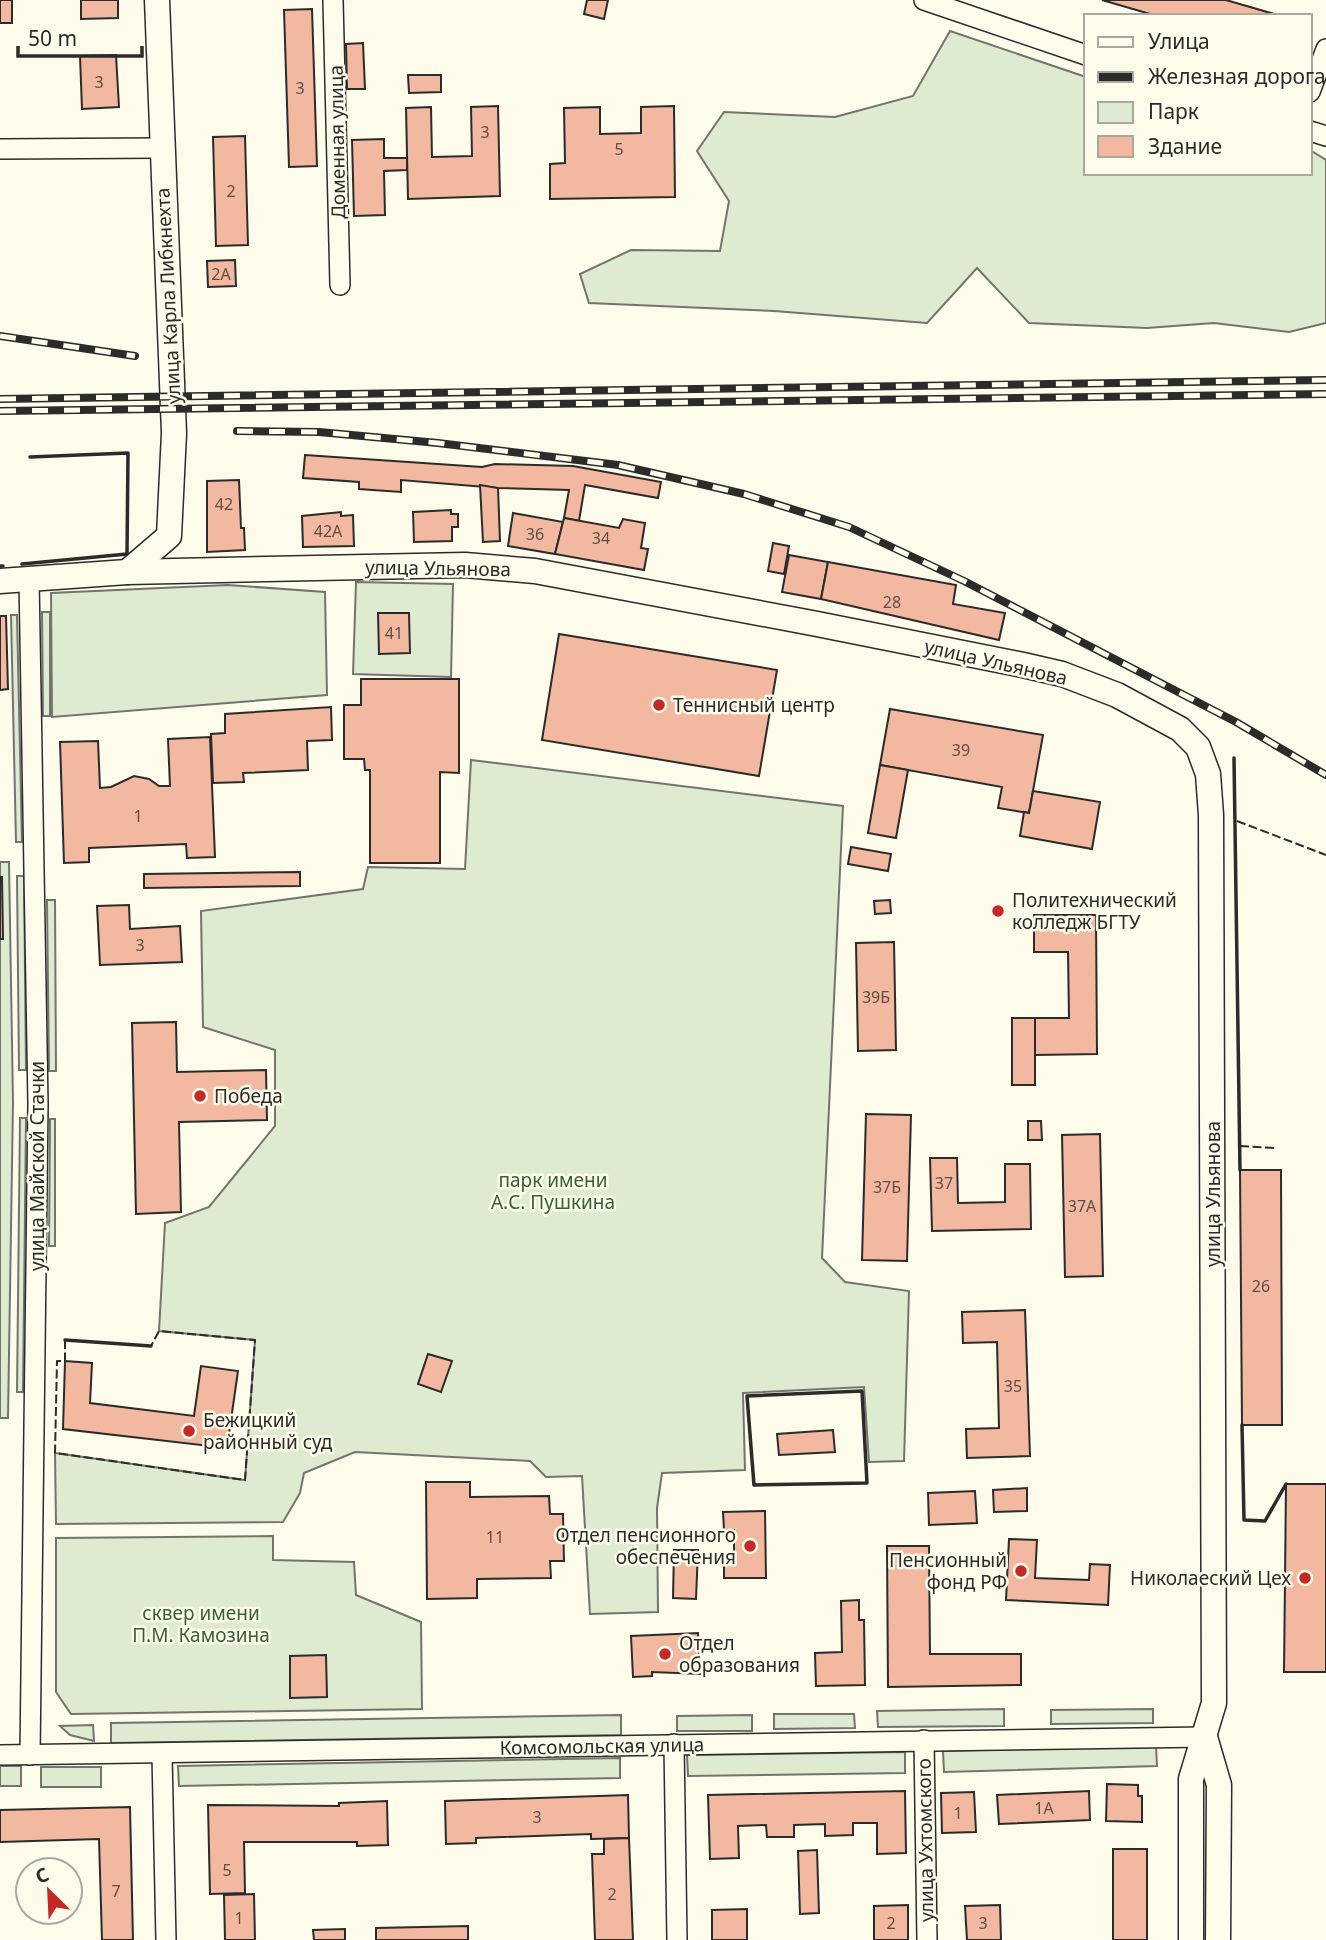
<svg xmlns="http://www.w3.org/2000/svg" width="1326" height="1940" viewBox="0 0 1326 1940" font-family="'Noto Sans',sans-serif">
<rect width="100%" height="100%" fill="#fdfbea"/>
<g fill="#deebd1" stroke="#74746e" stroke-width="2">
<path d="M950,31l136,46v96h224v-23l16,10v163l-37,9 -75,-9 -67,5 -118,-5 -52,-55 -50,55 -153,-12 -185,-8 -9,-29 51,-24 89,1 9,-50 -32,-50 27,-39 111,5 78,-21z"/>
<path d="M356,582l97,2 -2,93 -98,-3z"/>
<path d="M228,585l97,7 2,103 -275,22 -1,-124z"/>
<path d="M42,612h8v104h-7z"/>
<path d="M11,615h6l5,227h-6z"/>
<path d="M471,760l372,46 -21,452 23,24 64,9 -5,170 -35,1 -5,-75 -121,6 2,77 -83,3 -5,35 1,104 -68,2 -8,-138 -36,1 -16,-16 -175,-9 -51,21 -4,20 -17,29 -227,2 -1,-71 190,27 10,-140 -96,-9 6,-108 44,-16 66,-81v-76l-72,-23 -2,-116 162,-22 5,-22 97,2z"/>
<path d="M0,862h9l4,240 -5,316h-8z"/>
<path d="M17,876h7l2,194h-7z"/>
<path d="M47,900h8l1,171h-7z"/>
<path d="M20,1118h6l-3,274h-6z"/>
<path d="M50,1119h5v127h-6z"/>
<path d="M273,1536v24l81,2 2,33 65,27 1,87 -351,5 -15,-22v-154z"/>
<path d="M1004,1709v17l-126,1 -1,-16z"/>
<path d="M1153,1709v14l-102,1v-14z"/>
<path d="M774,1714h80l1,14 -81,1z"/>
<path d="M621,1715v20l-510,8v-20z"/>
<path d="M752,1715v16h-75v-15z"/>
<path d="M93,1725l1,16 -24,-6 -10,-9z"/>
<path d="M1156,1745l1,21 -213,6 -1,-21z"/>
<path d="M905,1752v21l-217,3 -1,-21z"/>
<path d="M620,1758v20l-441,8 -1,-20z"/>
<rect x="0" y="1766" width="21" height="20"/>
<rect x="41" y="1767" width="60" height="20"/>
</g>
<g fill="#f2b8a0" stroke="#2b2b2b" stroke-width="2">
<rect x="0" y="0" width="12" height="23"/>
<path d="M81,0h37v18l-37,1z"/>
<path d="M587,0h21l-4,19 -20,-5z"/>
<path d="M1102,0h124l55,16h-124z"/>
<path d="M312,9l5,157 -28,1 -5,-157z"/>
<path d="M363,43l2,46h-18l-1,-45z"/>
<path d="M116,55l3,52 -37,2 -2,-53z"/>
<path d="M408,75h33v17l-32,1z"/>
<path d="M498,106l2,90 -92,3 -2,-91 25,-1 1,50 40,-1 -1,-49z"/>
<path d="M674,106l1,91 -125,2v-35l15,-1 -1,-55 36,-1v27l41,-1v-26z"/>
<path d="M245,136l3,109 -32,1 -3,-109z"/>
<path d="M384,139v19h23v12l-23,1 1,44 -31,1 -2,-76z"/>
<path d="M235,260l1,26 -28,1 -1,-26z"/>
<path d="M305,455l177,12 13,-3 78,2 88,16 -3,16 -73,-13 -6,36 -15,-3 5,-28 -71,-2 -97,-8v12l-42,-3v-7l-56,-4z"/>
<path d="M239,480l2,48h3l1,22 -38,2v-71z"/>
<path d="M480,485l18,3 2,53 -17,1z"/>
<path d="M451,510v4h7v13h-6v14l-38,1 -1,-30z"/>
<path d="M341,512v4l12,-1 1,31 -51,1 -1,-31z"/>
<path d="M513,513l50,9 -8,32 -47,-8z"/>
<path d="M564,518l55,10 4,-9 22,4 -4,25 7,1 -4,21 -89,-16z"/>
<path d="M773,543l16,3 -5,28 -16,-3z"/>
<path d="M789,555l39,7 -7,37 -39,-7z"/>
<path d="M828,562l128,23 -3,19 52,9 -6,27 -178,-41z"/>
<path d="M378,613h31l1,40 -31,1z"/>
<path d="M0,616h6l2,73 -8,1z"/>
<path d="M559,634l218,36 -18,106 -217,-36z"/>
<path d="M361,679h98v94l-19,-1v91h-70v-93h-5l-1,-11h-20v-54h17z"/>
<path d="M331,707l1,33 -25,1 1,29 -65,3 1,9 -31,1 -2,-49 14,-1v-19z"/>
<path d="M890,709l153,26 -14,78 -31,-5 4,-21 -122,-22z"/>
<path d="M210,737l5,120 -28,1 -1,-14 -97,4v14l-25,1 -4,-121 38,-1 2,47 11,-1 23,-11 15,3 10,7h11l-2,-47z"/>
<path d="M880,765l28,5 -12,68 -28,-5z"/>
<path d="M1033,791l67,11 -8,47 -72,-13 4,-24 5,1z"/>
<path d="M851,847l40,7 -3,17 -40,-7z"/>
<path d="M300,872v14l-156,2v-14z"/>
<path d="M0,877h2l1,62h-3z"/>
<path d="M890,900l1,13 -16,1 -1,-13z"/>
<path d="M129,905l1,24 50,-3 2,36 -82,3 -3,-59z"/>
<path d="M1034,915h62l1,139 -62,1v-37h34l-1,-66h-34z"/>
<path d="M894,942l2,108 -38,1 -2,-108z"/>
<rect x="1012" y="1018" width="23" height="67"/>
<path d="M176,1022l1,50 89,-2 1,50 -88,2 2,90 -45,2 -4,-191z"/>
<path d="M866,1114l45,1 -4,146 -45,-1z"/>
<path d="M1028,1121h13l1,19h-14z"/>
<path d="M1100,1134l3,142 -38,1 -3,-142z"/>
<path d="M930,1158h27l1,45 47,-1v-38h25l1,65 -99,2z"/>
<path d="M1240,1170h41l1,255h-40z"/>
<path d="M1025,1310l5,146 -63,2 -1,-29 33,-1 -2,-86 -34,1 -1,-31z"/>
<path d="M428,1354l24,7 -11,31 -23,-8z"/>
<path d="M65,1361l27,2 -2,40 104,13 7,-50 37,5 -11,77 -164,-19z"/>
<path d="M833,1430l2,22 -56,3 -2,-21z"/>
<path d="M426,1482h44v15l79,-1 1,18h13l1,47h-14l1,17 -74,1v19l-50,1z"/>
<path d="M1286,1484h40v188h-42z"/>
<path d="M1027,1488v23l-33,1 -1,-22z"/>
<path d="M975,1491l2,32 -48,2 -1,-32z"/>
<path d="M765,1511l1,67h-42v-17h10v-31h-10l-1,-18z"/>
<path d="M1009,1539l28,1 -2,38 54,2 1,-16 20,1 -2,40 -102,-5z"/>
<path d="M887,1546h42l1,108h91v31l-133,2z"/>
<path d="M674,1550h24l-2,49 -23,-1z"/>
<path d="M859,1600v20h5l1,65 -49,1 -1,-33 27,-1 -1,-51z"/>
<path d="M698,1633l2,41 -48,-2v4l-19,1 -2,-41z"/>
<path d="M326,1655l1,42 -37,1v-42z"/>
<path d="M1107,1784l31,1v11h4v26l-36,-1z"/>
<path d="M905,1791l1,62 -29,1v-31h-24v12l-28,1v-12l-31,1v12h-27l-1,-12 -28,1 1,32 -29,1 -2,-64z"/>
<path d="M1089,1791l1,29 -91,4 -2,-29z"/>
<path d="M974,1792l2,40 -34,1 -1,-40z"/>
<path d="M628,1795l1,43 -38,1v-5l-115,4v5l-30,1 -1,-43z"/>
<path d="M387,1801l1,44 -31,1v-4h-113l1,51 -35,1 -2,-89 131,1v-3z"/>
<path d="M130,1807l3,133h-31l-3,-101 -99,3v-32z"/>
<path d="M629,1838l4,102h-38l-3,-86h12v-15z"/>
<rect x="1113" y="1849" width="34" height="91"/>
<path d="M817,1850l2,63 -19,1 -2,-63z"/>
<path d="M254,1894l1,46h-30l-1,-45z"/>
<path d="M908,1905v35h-34v-34z"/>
<path d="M1000,1905l1,35h-34l-2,-34z"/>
<path d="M747,1909v31h-35v-30z"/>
<path d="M468,1926v14h-92v-12z"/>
<path d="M345,1929v11h-31l-1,-10z"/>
</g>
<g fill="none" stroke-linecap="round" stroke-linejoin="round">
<defs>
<g id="minor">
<path d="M333,0l7,285"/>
<path d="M924,0l162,55"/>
<path d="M1310,92l16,-43"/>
<path d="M1310,131l16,5"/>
<path d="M0,149l161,-1"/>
<path d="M29,578l9,526 -8,651"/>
<path d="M924,1740l3,200"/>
<path d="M674,1744l3,196"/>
<path d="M0,1755l1205,-18"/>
<path d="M162,1755l4,185"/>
</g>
<g id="major">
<path d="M127,572l42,-36 5,-103 -17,-433"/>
<path d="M0,581l127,-9 338,-7 70,6 277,52 211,42 39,9 55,21 63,34 18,18 10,27 3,41 3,888 -23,76v161"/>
<path d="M1205,1737l14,48 -1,155"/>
</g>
</defs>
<use href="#minor" stroke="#2b2b2b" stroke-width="22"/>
<use href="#major" stroke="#2b2b2b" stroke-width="27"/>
<use href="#minor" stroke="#fdfbea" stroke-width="19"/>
<use href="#major" stroke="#fdfbea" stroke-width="24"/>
<defs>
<g id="rail">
<path d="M0,336l135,20"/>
<path d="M0,399l1326,-19"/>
<path d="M0,411l1326,-17"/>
<path d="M237,431l82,1 119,11 180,22 126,29 105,33 115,54 272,141 90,53"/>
</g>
</defs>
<use href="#rail" stroke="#2b2b2b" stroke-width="8"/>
<use href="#rail" stroke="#fdfbea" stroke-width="5" stroke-dasharray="16" stroke-linecap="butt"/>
<g stroke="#2b2b2b" stroke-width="2" stroke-dasharray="9 3.5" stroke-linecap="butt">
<path d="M1237,821l89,34"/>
<path d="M1240,1146l36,2"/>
<path d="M65,1340v21h-8l-2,92 190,27 10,-140 -96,-9 -8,15"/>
</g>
<g stroke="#2b2b2b" stroke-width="3.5">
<path d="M22,564l105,-10 1,-101 -98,4"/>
<path d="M0,566h3"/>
<path d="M1234,758l6,412"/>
<path d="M65,1340l86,6"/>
<path d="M862,1391l5,92 -113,2 -7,-89z"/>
<path d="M1242,1425l2,95 21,1 21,-37"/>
</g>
</g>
<g fill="#c62828" stroke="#fdfbea" stroke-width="2.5">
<circle cx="659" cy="705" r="7"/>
<circle cx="998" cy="911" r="7"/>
<circle cx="200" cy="1096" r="7"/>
<circle cx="189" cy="1431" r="7"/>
<circle cx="750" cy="1546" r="7"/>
<circle cx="1021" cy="1571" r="7"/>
<circle cx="1305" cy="1578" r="7"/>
<circle cx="665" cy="1654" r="7"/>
</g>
<g text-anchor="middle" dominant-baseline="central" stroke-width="5" stroke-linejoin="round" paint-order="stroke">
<g font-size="16" fill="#5d4e48">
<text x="99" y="82">3</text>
<text x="300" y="88">3</text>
<text x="485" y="132">3</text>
<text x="619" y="149">5</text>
<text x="231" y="191">2</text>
<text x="221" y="274">2А</text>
<text x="224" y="504">42</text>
<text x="328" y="531">42А</text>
<text x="535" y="534">36</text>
<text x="601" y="538">34</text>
<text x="892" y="602">28</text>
<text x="394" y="633">41</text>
<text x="961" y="750">39</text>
<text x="138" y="816">1</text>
<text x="140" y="945">3</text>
<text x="876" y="997">39Б</text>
<text x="944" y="1183">37</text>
<text x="887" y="1187">37Б</text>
<text x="1082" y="1206">37А</text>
<text x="1261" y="1286">26</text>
<text x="1013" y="1386">35</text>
<text x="495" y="1537">11</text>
<text x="1044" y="1808">1А</text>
<text x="958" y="1813">1</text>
<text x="537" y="1817">3</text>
<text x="227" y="1870">5</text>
<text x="116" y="1891">7</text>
<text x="612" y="1894">2</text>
<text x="239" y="1918">1</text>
<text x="891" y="1923">2</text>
<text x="983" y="1923">3</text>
</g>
<g font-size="19" fill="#2b2b2b" stroke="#fdfbea">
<text transform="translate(337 142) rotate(-91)">Доменная улица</text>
<text transform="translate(168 296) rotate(-93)">улица Карла Либкнехта</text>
<text transform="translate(438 568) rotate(1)">улица Ульянова</text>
<text transform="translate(996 662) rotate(13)">улица Ульянова</text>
<text transform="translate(37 1166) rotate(-90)">улица Майской Стачки</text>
<text transform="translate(1213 1194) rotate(-90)">улица Ульянова</text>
<text transform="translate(602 1746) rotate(-1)">Комсомольская улица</text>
<text transform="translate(925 1840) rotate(-91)">улица Ухтомского</text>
</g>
<g font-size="19" fill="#2b2b2b" stroke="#fdfbea" text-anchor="start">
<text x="673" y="705">Теннисный центр</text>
<text x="1012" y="900">Политехнический<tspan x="1012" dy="22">колледж БГТУ</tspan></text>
<text x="214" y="1096">Победа</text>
<text x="203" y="1420">Бежицкий<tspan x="203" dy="22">районный суд</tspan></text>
<text x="736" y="1535" text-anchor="end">Отдел пенсионного<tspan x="736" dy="22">обеспечения</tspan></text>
<text x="1007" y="1560" text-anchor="end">Пенсионный<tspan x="1007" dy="22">фонд РФ</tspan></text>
<text x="1291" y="1578" text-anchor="end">Николаеский Цех</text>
<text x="679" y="1643">Отдел<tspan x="679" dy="22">образования</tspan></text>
</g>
<g font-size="19" fill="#34623c" stroke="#fdfbea">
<text x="553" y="1180">парк имени<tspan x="553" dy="22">А.С. Пушкина</tspan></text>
<text x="201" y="1613">сквер имени<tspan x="201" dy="22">П.М. Камозина</tspan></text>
</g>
</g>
<rect x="1084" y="14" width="228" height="161" fill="#fdfbea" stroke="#a9a89e" stroke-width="2"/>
<rect x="1098" y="37" width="35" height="10" fill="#fdfbea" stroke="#a9a89e" stroke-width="2"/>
<text x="1148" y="49" font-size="21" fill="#2b2b2b">Улица</text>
<rect x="1098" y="72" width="35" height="10" fill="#2b2b2b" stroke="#a9a89e" stroke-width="2"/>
<text x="1148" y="84" font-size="21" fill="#2b2b2b">Железная дорога</text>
<rect x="1098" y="102" width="35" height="21" fill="#deebd1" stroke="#a9a89e" stroke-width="2"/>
<text x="1148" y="119" font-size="21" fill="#2b2b2b">Парк</text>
<rect x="1098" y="136" width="35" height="21" fill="#f2b8a0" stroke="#a9a89e" stroke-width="2"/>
<text x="1148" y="154" font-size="21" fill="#2b2b2b">Здание</text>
<g transform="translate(49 1891) rotate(336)"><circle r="33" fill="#fdfbea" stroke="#a9a89e" stroke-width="2"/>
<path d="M0-5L12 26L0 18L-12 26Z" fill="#c62828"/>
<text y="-10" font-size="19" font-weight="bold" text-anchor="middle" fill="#2b2b2b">С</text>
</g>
<path d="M18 46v10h124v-10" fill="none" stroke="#2b2b2b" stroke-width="3.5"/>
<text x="28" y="46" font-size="21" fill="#2b2b2b" stroke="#fdfbea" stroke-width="5" paint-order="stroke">50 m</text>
</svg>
